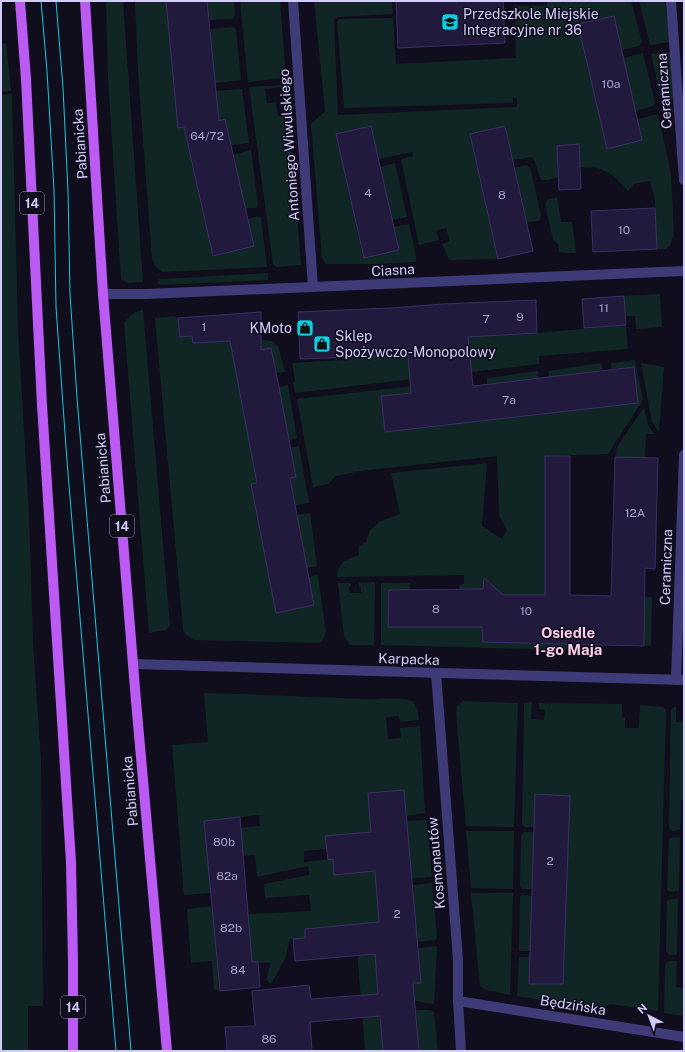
<svg xmlns="http://www.w3.org/2000/svg" width="685" height="1052" viewBox="0 0 685 1052" font-family="'Public Sans',sans-serif">
<rect width="100%" height="100%" fill="#100d1c"/>
<g fill="#102625" fill-rule="evenodd">
<path d="M106,1h17l20,281 -15,1 -7,-4 -13,-200z"/>
<path d="M135,1h31l12,127 6,-1 29,129 41,-10 -6,-27 10,-3 3,1 6,50 -105,5 -6,-5 -4,-8 -14,-187z"/>
<path d="M207,1h27l1,15 -3,3 -23,1z"/>
<path d="M240,1h40l6,77 -38,4z"/>
<path d="M314,1h78l1,13 -55,3 -4,3 4,95 179,-8v-9h-4v5l-169,5 -7,-86 2,-3 54,-1 3,46 120,-6 -2,-52h33v-5h84l11,41 -3,4 -17,4 -8,-34 -36,8 29,124 35,-8 -4,-21 20,-5 13,59 3,61 -4,12 -5,3h-8l-2,-49 -5,-19 -16,3 -6,7c-7,-9 -19,-20 -31,-23 -5,-1 -12,0 -17,-1l-1,-23 -22,2 1,31 -10,3h-7l-8,-23 -20,3 -8,-34 -35,8 28,125 -49,1 -7,-16 8,-3 -4,-13 -10,3 3,9 -20,5 -18,-86 12,-3 -1,-4 -33,7 -8,-33 -35,8 27,124 36,-8 -5,-23 15,-3 7,32v6l-38,2h-52l-4,-6 -11,-134 14,-13z"/>
<path d="M639,1h26l5,41 -20,3z"/>
<path d="M233,27l3,2 5,51 -26,3 -5,-54z"/>
<path d="M6,43l5,48 -10,1v-48z"/>
<path d="M670,52l4,47 -12,3 -11,-48z"/>
<path d="M643,53l12,50 -2,3 -18,5 -12,-53z"/>
<path d="M282,85v2l-17,2 2,14 9,-1 2,14 11,-1 12,150 -25,2 -3,-3 -24,-177z"/>
<path d="M242,89l7,54 -17,2 -1,-1 -6,-24 -6,1 -4,-30z"/>
<path d="M12,94l6,236 11,185 4,127 8,119 2,245h-15v45h-27v-956z"/>
<path d="M251,150l7,55 -2,3h-11l-12,-53z"/>
<path d="M395,163l12,54 -15,3 -11,-53z"/>
<path d="M526,165l4,2 11,48 -1,5 -13,3 -12,-55z"/>
<path d="M557,197l4,25h11l4,31h-10l-7,-1 -1,-8 -5,-5 -8,-34 2,-5z"/>
<path d="M268,273v7l-106,5 -4,-1 1,-5z"/>
<path d="M660,294l2,33 -26,2 -1,-13h-10l-1,-20z"/>
<path d="M143,310l27,316 -4,4 -17,3 -25,-310c6,-7 10,-12 19,-13z"/>
<path d="M174,316l4,2 2,19 12,-1 1,7 65,-4 13,2 7,5 7,26 -9,1 -5,-25 -38,8 24,127 -6,1 25,128 38,-7 -5,-28 9,-2 8,58 -4,9 -3,1 -125,-3 -9,-6 -2,-5 -28,-311z"/>
<path d="M626,325l2,24 -89,7v8l-244,29 -2,-10 2,-2 -3,-18 52,-3v-3l63,-7 1,8h62l-2,-20 2,-1 67,-4z"/>
<path d="M635,360l8,40 -35,54 -63,2v108h24v31h-66l-20,-6 -23,1 -1,-5 5,-1v-9l-127,2c1,-15 9,-17 22,-22l-1,-8 8,-5 4,-12 9,-8 21,-8 -9,-41 96,-10 -5,63 20,13 5,-9 -8,-15 -2,-59 -137,15 -24,5 -8,8 -15,3 -16,-88 117,-13 1,6 -34,5 4,35 253,-29 -4,-36 -22,2 -1,-6z"/>
<path d="M601,363l2,7 -54,7 -1,-6z"/>
<path d="M641,363l23,4 -5,65 -7,-10z"/>
<path d="M538,371l1,7 -52,6v-6z"/>
<path d="M288,385l9,53 -8,2 -10,-53z"/>
<path d="M644,407l4,18 6,9h-8l-1,24 -30,-1 2,-10z"/>
<path d="M299,446l10,57 -14,2 -5,-27 6,-1 -6,-29z"/>
<path d="M310,513l7,53 -10,2 -10,-53z"/>
<path d="M374,582l1,1 -1,62h-24l-6,-9 -6,-53h13v3l-2,1 1,6h11v-6l-2,-1v-3z"/>
<path d="M381,583h29v7h-21l-1,37h94l1,15 119,3v6l-221,-6z"/>
<path d="M645,596l7,1 -1,49h-7z"/>
<path d="M204,693c54,1 107,4 160,6 16,1 34,-3 49,2l5,10 1,9 -19,2 -1,-6 -13,1 2,22 13,-1 -1,-10 20,-2 5,87 -18,3 -3,-26 -36,3 17,191h-8l6,67h-18l-10,-126 -50,4v9l-15,1 -5,20 -14,25 -5,-4 5,-17 -19,-1 -4,-48 63,-3 -2,-16 -44,3 -1,-14 45,-9 -1,-9 -51,11 -2,-22 -12,1 -3,-28 20,-2 -1,-11 -55,6 7,72 -27,2 -12,-150 36,-3zM336,835l1,13 -2,27 -2,-16 -29,3v-11l23,-2 -2,-13z"/>
<path d="M463,701l55,2 -4,124 -48,-1 -10,-112 1,-8z"/>
<path d="M532,702l-1,17 13,1 1,-10 -6,-1v-6l83,1v13l3,1v10h14l1,-23 22,2 4,2 -8,302 -48,-7 -10,6 -83,-14 2,-39h11l-1,27h34l7,-187 -36,30h-9l-3,-3 2,-121z"/>
<path d="M674,707h2v15h8v78h-3l-1,30 -7,1 -4,-3 2,-118z"/>
<path d="M425,820l2,1 5,56 -20,1 -5,-57z"/>
<path d="M466,831h48l-1,58 -42,-1z"/>
<path d="M524,832h10l-2,57h-10l-2,-3 1,-50z"/>
<path d="M673,837h7l-1,54 -8,1 -4,-2 2,-51z"/>
<path d="M432,883l5,55 -2,2 -18,2 -4,-57z"/>
<path d="M471,893h42l-3,102 -24,-5 -6,-4z"/>
<path d="M522,895l10,1 -2,55h-11l1,-55z"/>
<path d="M671,899h7l-1,56h-7l-4,-4 1,-50z"/>
<path d="M212,906l7,85 -5,-2 -2,-28 -21,2 -4,-54z"/>
<path d="M437,946l-3,58 -19,-3 -1,-18h6l-2,-35z"/>
<path d="M669,961h8l-1,26 8,1v28l-20,-3 1,-49z"/>
<path d="M416,1010h14l4,2 4,39h-19z"/>
</g>
<g fill="#211a3c" stroke="#3a2e66">
<path d="M166,1h41l12,120 6,-2 29,127 -41,10 -29,-129 -6,1z"/>
<path d="M396,1h107l2,42 -107,5z"/>
<path d="M614,16l28,124 -35,9 -29,-125z"/>
<path d="M371,126l28,124 -35,8 -28,-124z"/>
<path d="M505,126l28,125 -35,8 -28,-125z"/>
<path d="M579,144l2,45 -22,1 -2,-44z"/>
<path d="M655,208l2,41 -64,3 -2,-41z"/>
<path d="M624,296l2,29 -42,3 -2,-29z"/>
<path d="M536,300l1,33 -69,4 5,49 161,-19 4,36 -253,29 -4,-36 30,-3 -3,-38 -108,4 -2,-47 93,-4 52,-4z"/>
<path d="M261,312v38l10,-2 8,39 17,90 -6,1 24,127 -38,8 -25,-129 6,-1 -27,-142 -37,2 -1,-7 -12,1 -2,-19z"/>
<path d="M545,456h25v139l41,1 4,-139 43,1 -3,111 -10,-1 -1,78 -161,-4 -1,-15h-94l1,-37 94,-1 1,-11 19,17h42z"/>
<path d="M404,790l17,193h-8l6,68h-36l-3,-35 -70,6 2,29h-85l-2,-24 30,-1 -3,-35 57,-6 2,14 67,-5 -3,-40 -80,7 -2,-22 12,-1v-9l74,-7 -4,-51 -41,4 -1,-16 -5,1 -3,-24 46,-4 -3,-39z"/>
<path d="M535,794l35,2 -7,188h-34z"/>
<path d="M240,817l12,145h6l2,25 -40,4 -16,-170z"/>
</g>
<g fill="none" stroke-linecap="round" stroke-linejoin="round">
<g stroke="#3e3b78" stroke-width="10">
<path d="M293,1l20,286"/>
<path d="M671,1l13,179"/>
<path d="M103,294h44l537,-23"/>
<path d="M133,664l551,16"/>
<path d="M436,673l22,287v41l3,50"/>
<path d="M676,680l8,-225"/>
<path d="M458,1001l226,36"/>
</g>
<g stroke="#bc5bf3" stroke-width="10">
<path d="M20,1l6,78 16,326 29,457 2,101v88"/>
<path d="M85,1l18,293 33,407 31,350"/>
</g>
<g stroke="#11cbe2" stroke-width="1">
<path d="M41,1l6,70 7,119 2,117 11,154 49,590"/>
<path d="M56,1l7,87 5,103 2,103 7,104 54,653"/>
</g>
</g>
<defs>
<symbol id="school-square" viewBox="-11 -11 22 22"><rect x="-9" y="-9" width="18" height="18" rx="4" fill="#11cbe2" stroke="#100d1c"/><path d="M0-5L7-2L0 1L-7-2ZM-4 1L0 2.5L4 1V4Q0 6-4 4Z" fill="#111"/></symbol>
<symbol id="shop-square" viewBox="-11 -11 22 22"><rect x="-9" y="-9" width="18" height="18" rx="4" fill="#11cbe2" stroke="#100d1c"/><path d="M-5-2.5h2.3a2.7 3.5 0 0 1 5.4 0H5L5.5 6h-11ZM-1.5-2.5h3a1.5 2.3 0 0 0-3 0Z" fill="#111"/></symbol>
</defs>
<g fill-rule="evenodd">
<use href="#school-square" x="440" y="12" width="20" height="20"/>
<use href="#shop-square" x="295" y="318" width="20" height="20"/>
<use href="#shop-square" x="312" y="334" width="20" height="20"/>
</g>
<g text-anchor="middle" dominant-baseline="central" stroke-width="3" stroke-linejoin="round" paint-order="stroke">
<g font-size="12" fill="#a6a0cb">
<text x="611" y="84">10a</text>
<text x="207" y="136">64/72</text>
<text x="368" y="193">4</text>
<text x="502" y="195">8</text>
<text x="624" y="230">10</text>
<text x="604" y="308">11</text>
<text x="520" y="317">9</text>
<text x="486" y="319">7</text>
<text x="204" y="327">1</text>
<text x="509" y="400">7a</text>
<text x="635" y="513">12A</text>
<text x="436" y="609">8</text>
<text x="526" y="611">10</text>
<text x="224" y="842">80b</text>
<text x="550" y="861">2</text>
<text x="227" y="876">82a</text>
<text x="397" y="914">2</text>
<text x="231" y="928">82b</text>
<text x="238" y="970">84</text>
<text x="269" y="1039">86</text>
</g>
<g fill="#100d1c" stroke="#9893b8" stroke-width="1">
<rect x="20" y="192" width="24" height="22" rx="3"/>
<rect x="110" y="515" width="24" height="22" rx="3"/>
<rect x="61" y="996" width="24" height="22" rx="3"/>
</g>
<g font-size="13" font-weight="bold" fill="#d2ccfb">
<text x="32" y="203">14</text>
<text x="122" y="526">14</text>
<text x="73" y="1007">14</text>
</g>
<g font-size="14" fill="#d2ccfb" stroke="#100d1c" text-anchor="start">
<text x="463" y="14">Przedszkole Miejskie<tspan x="463" dy="16">Integracyjne nr 36</tspan></text>
<text x="292" y="328" text-anchor="end">KMoto</text>
<text x="335" y="336">Sklep<tspan x="335" dy="16">Spożywczo-Monopolowy</tspan></text>
</g>
<g font-size="14" fill="#d2ccfb" stroke="#100d1c">
<text transform="translate(664 91) rotate(-94)">Ceramiczna</text>
<text transform="translate(80 144) rotate(-94)">Pabianicka</text>
<text transform="translate(289 145) rotate(-94)">Antoniego Wiwulskiego</text>
<text transform="translate(393 270) rotate(-3)">Ciasna</text>
<text transform="translate(103 468) rotate(-95)">Pabianicka</text>
<text transform="translate(666 567) rotate(-88)">Ceramiczna</text>
<text transform="translate(409 659) rotate(2)">Karpacka</text>
<text transform="translate(130 791) rotate(-95)">Pabianicka</text>
<text transform="translate(436 863) rotate(-95)">Kosmonautów</text>
<text transform="translate(573 1005) rotate(9)">Będzińska</text>
</g>
<g font-size="15" font-weight="bold" fill="#fbceea" stroke="#100d1c">
<text x="568" y="632">Osiedle<tspan x="568" dy="17">1-go Maja</tspan></text>
</g>
</g>
<rect width="685" height="1052" fill="none" stroke="#d2ccfb" stroke-width="4"/>
<g transform="translate(649 1016) rotate(318)" stroke="#100d1c" stroke-width="3" paint-order="stroke">
<path d="M0-3L7 15L0 10L-7 15Z" fill="#d2ccfb"/>
<text y="-6" font-size="11" font-weight="bold" text-anchor="middle" fill="#d2ccfb">N</text>
</g>
</svg>
